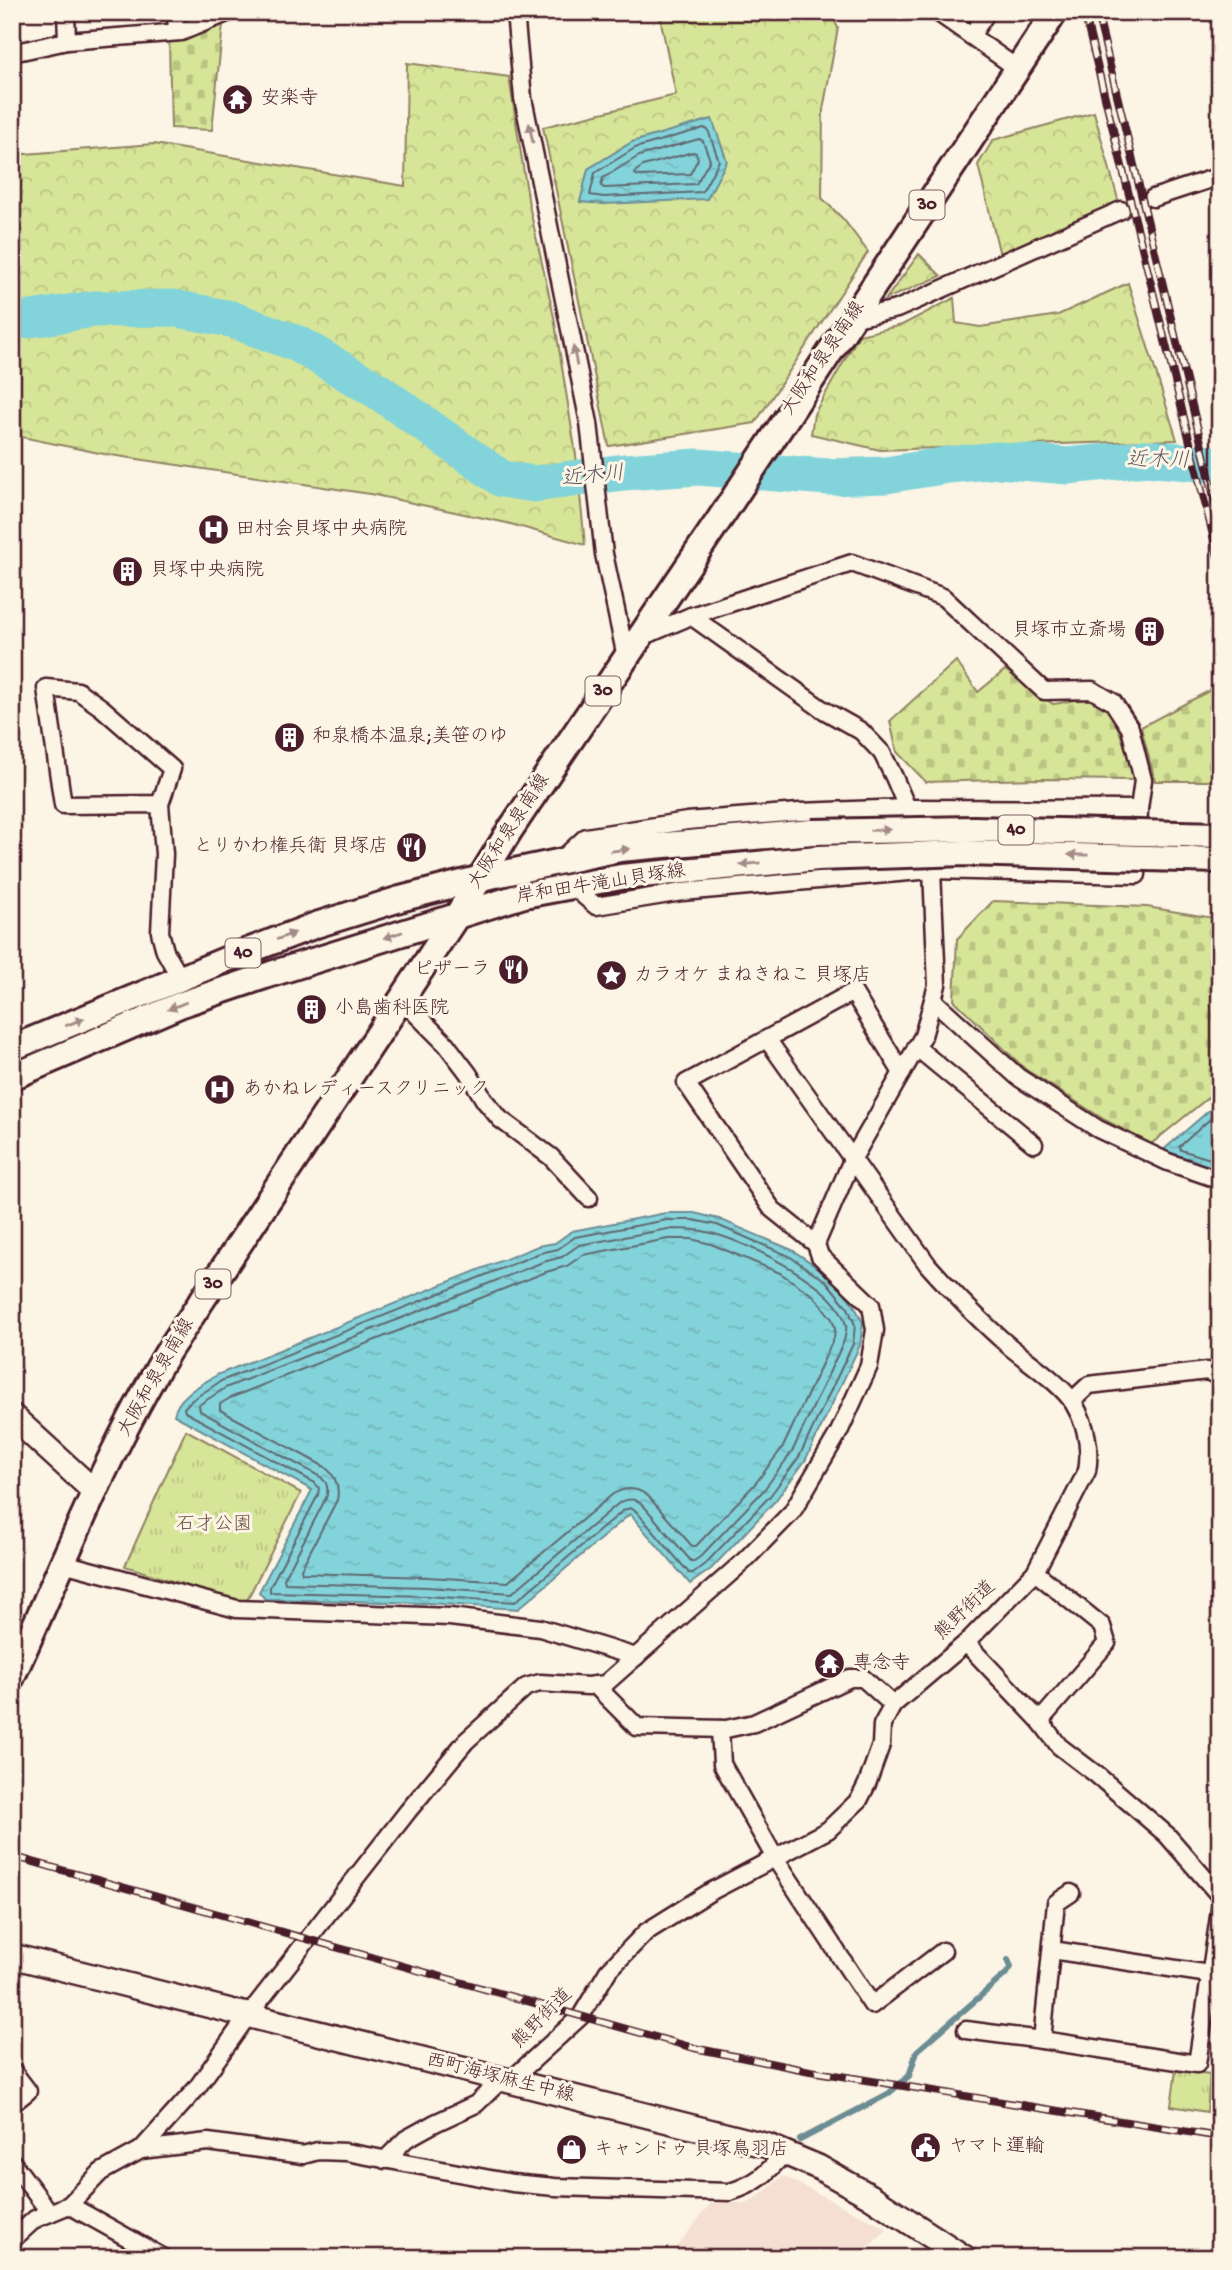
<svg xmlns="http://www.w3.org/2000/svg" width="1232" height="2270" viewBox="0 0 1232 2270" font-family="'Gochi Hand','Klee One',sans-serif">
<defs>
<pattern id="forest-crowns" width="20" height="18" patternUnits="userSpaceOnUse" patternTransform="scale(1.75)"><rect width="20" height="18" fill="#d7e598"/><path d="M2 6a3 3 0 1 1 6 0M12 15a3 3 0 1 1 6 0" fill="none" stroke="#bac483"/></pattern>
<pattern id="cemetery-stones" width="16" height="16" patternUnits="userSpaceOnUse" patternTransform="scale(1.75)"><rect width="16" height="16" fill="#d7e598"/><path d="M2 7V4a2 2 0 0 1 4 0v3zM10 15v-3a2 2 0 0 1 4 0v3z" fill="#bac483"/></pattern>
<pattern id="park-tufts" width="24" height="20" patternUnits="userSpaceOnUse" patternTransform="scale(1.75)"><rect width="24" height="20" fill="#d7e598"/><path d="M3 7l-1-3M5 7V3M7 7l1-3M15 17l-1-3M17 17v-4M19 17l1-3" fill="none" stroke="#bac483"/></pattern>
<pattern id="water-ripples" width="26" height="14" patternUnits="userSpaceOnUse" patternTransform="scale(1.75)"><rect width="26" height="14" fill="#83d4da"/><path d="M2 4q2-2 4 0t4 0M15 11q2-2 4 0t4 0" fill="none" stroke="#73b6bb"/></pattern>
</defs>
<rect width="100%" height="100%" fill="#fcf5e5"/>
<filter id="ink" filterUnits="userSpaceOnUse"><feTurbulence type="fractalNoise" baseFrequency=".0143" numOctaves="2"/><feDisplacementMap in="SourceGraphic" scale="14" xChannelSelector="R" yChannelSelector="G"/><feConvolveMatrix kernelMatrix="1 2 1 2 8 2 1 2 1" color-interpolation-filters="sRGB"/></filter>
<g filter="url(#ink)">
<path fill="#f5dfd3" d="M783,2176l105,53 -32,29h-188l43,-55h36l7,-3z"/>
<g fill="url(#forest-crowns)" stroke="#908262" stroke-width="2">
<path d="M659,12h172l7,16 -15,82 -1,88 22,22 24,32 -113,171 -146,23 -66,-319 133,-32z"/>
<path d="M407,63l102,14 20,128 25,112 22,138 9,90 -78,-22 -137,-29 -266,-40 -92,-19v-280l142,-11 251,42z"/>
<path d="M1094,112l25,91 -119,52 -22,-90 15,-25z"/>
<path d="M919,254l22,22 -55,23z"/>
<path d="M1128,283l49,157 -297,10 -69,-16 3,-20 45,-79 43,-10 52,-27 2,25 24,4 78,-12z"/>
</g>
<g fill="url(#cemetery-stones)" stroke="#908262" stroke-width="2">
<path d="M223,24l-11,106 -41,-2 -2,-88 16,-2z"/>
<path d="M956,661l22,31 27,-22 48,34c11,-1 28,-7 38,-5 28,7 36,58 43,81l-95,-1 -113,3 -29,-30 -7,-31z"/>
<path d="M1220,685v96h-65l-14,-54z"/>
<path d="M993,901l154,6 73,12v169l-69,56 -46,-24 -80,-51 -71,-69 3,-61z"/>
</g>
<g fill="url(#park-tufts)" stroke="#908262" stroke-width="2">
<path d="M186,1430l115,63 -56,111 -120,-38z"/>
<path d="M1176,2070l34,4 -3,38 -36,-6z"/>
</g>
<g fill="url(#water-ripples)" stroke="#6c8c94" stroke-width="2">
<path d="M712,119l15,42 -20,38 -103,5 -24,-2 8,-33 44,-27z"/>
<path d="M1220,1101v69l-59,-18z"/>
<path d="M666,1213h28l25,6 73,31 39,26 23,29 9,18 -3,22 -55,116 -30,40 -64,68 -21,15 -60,-70 -112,95 -91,-6 -162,-4 -6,-7 53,-102 -138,-75c4,-20 27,-30 43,-40l321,-129 17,-3 17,-12z"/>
</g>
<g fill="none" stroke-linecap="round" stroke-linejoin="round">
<g stroke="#616771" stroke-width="2">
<path d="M704,128l4,2 11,31 -17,31 -98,5 -14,-2 5,-22 40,-25z"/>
<path d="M699,139l4,2 7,19 -14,24 -92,4 -3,-2 2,-8 36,-22z"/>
<path d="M693,152l3,1 2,6 -8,15 -51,2 -4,-2 1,-3 7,-5z"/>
<path d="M1220,1110l-41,37 2,3 39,12"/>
<path d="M667,1220h26l24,5 72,31 37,25 22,27 7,17 -2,19 -54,113 -29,39 -64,67 -13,10h-4l-53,-62 -6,-3 -6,2 -109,92 -88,-6 -157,-4v-5l48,-92 1,-7 -4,-5 -130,-71 -1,-4 8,-8 29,-19 319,-128 18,-4 17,-12z"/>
<path d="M668,1229c15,0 29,0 43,4 36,9 127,52 135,92 1,5 -1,11 -2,16l-52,111 -29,39 -63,66 -6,4h-3l-48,-56c-8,-7 -15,-7 -24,-2l-107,90 -85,-6 -142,-4 -1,-4 42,-81c3,-9 1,-17 -7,-22l-119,-65 -1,-6 26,-17 318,-126 19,-5 17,-12z"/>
<path d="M668,1239h23l20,5 69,29 34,23 18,23 3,9 -1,10 -51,109 -28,37 -59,62h-4l-44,-50c-11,-9 -23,-9 -35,-2l-105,88 -80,-5 -126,-4 -1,-4 36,-69c3,-14 -1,-24 -12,-33l-105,-57v-6l10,-6 316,-126 21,-6 16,-11z"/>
</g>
<path stroke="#6c8c94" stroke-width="6" d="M800,2140l88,-46 21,-18 8,-25 90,-78 4,-6 -3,-7"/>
<path stroke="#83d4da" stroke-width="37" d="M12,322l82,-13 79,-1 58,11 67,25 80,47 124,88 32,5 90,-12 74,-5 130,10 58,-2 62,-10 50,-5 70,6 78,-8 74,7"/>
<path stroke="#d8cac0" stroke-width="16" stroke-dasharray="16 8" stroke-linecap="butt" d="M1121,210l32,-12"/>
<defs>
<g id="street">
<path d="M66,12l1,29"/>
<path d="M176,12l1,20"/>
<path d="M515,12l8,86 66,325 15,131 22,103"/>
<path d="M937,12l81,57"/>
<path d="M971,36l16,-24"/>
<path d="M12,53l55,-12 114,-9 46,-19 6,-1"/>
<path d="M1153,198l67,-22"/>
<path d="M851,319l46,-10 224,-99"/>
<path d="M691,616l131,93 39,22 21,22 12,24 25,59"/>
<path d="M641,637l50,-21 161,-53 91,34 101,94 48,-1 21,12 17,26 13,52 -4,29 -2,66 -205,-5 -4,-10"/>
<path d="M160,804l-97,1 -17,-117 32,3 24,17 70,61 -12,35 4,50 -4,78 5,19 15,27"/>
<path d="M562,859l24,-22 101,-16 112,-9 108,-4 232,1"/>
<path d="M401,999l45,45 22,29 17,28 15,18 51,38 38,41"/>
<path d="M933,1000l85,77 80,52 70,33 52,18"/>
<path d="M916,1047l118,97"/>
<path d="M816,1244l-44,-35 -86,-126 167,-91 49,81"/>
<path d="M1072,1401l17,-16 118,-14 13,6"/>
<path d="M63,1563l174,46 213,8 90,11 96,29"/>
<path d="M1035,1572l67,54 5,17 -67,78"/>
<path d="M966,1643l74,78 19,25 38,29 70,60 53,61"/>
<path d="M595,1685l42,42 89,2 28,-6 96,-45h13l30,27"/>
<path d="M720,1729l2,35 53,94 97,147 71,-54"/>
<path d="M1052,1950l157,24"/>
<path d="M966,2030l76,10 155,24 23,-154"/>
<path d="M1042,2040l14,-137 15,-10"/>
<path d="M12,2070l16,21 -16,13"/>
<path d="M510,2081l71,-65 27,-45 38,-39 64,-40 118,-62 31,-30 8,-16 14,-39 1,-20 11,-20 73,-62 69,-71 52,-101c4,-23 -1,-47 -13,-67 -11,-19 -47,-43 -65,-58 -29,-25 -56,-53 -81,-81l-161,-226"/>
<path d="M141,2150l55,-61 51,-72 161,-206 58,-70 60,-54 14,-4 48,3 17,-2 139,-123 48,-49 47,-80 30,-66 6,-36 -4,-25 -51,-49 -4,-12 36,-84 71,-124 14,-51 -5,-115 -250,22 -86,14 -24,-20"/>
<path d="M385,2160l21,-21 29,-16 41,-19 26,-25"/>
<path d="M12,2162l38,51"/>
<path d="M69,2205l95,53"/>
<path d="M12,2240l23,-21 34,-14 32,-33 40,-22 67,-8 95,13 15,-4 28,1 166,31 43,4 175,5c26,-8 37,-18 54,-39"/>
</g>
<g id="secondary">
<path d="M12,1416l83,76"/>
<path d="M12,1956l756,190 50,21 52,29 95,62"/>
</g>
<g id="primary">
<path d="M12,1048l225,-93 79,-30 84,-26 81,-21 139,-29 192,-17"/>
<path d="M12,1077l170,-73 89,-30 253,-79 97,-18 197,-19"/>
<path d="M12,1677c50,-110 94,-223 157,-327l289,-436 52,-84 219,-325 326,-493"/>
</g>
</defs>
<use href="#street" stroke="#4a1f2b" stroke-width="21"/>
<use href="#secondary" stroke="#4a1f2b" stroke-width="28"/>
<use href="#primary" stroke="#4a1f2b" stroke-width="30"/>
<use href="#street" stroke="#fcf5e5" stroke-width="16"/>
<use href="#secondary" stroke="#fcf5e5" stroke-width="23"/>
<use href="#primary" stroke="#fcf5e5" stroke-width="24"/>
<defs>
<g id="rail">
<path d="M1084,12l136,552"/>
<path d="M1097,12l123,509"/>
<path d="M12,1856l682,192 116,23 410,66"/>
</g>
</defs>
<use href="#rail" stroke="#4a1f2b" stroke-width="8"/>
<use href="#rail" stroke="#fcf5e5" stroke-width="5" stroke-dasharray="16" stroke-linecap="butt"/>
<defs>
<g id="primary-bridge">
<path d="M812,832l161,-3 247,6"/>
<path d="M818,858l147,-5 255,7"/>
</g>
</defs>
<use href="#primary-bridge" stroke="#4a1f2b" stroke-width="30" stroke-linecap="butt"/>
<use href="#primary-bridge" stroke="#fcf5e5" stroke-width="24"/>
</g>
<defs><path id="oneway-solid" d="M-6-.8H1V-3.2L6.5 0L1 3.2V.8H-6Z" transform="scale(1.75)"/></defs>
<g fill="#a38a88">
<use href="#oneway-solid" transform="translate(531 133) rotate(-101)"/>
<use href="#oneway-solid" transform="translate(575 356) rotate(-101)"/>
<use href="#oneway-solid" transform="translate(880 830) rotate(-2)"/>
<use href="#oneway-solid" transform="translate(620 850) rotate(-7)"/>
<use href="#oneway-solid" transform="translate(1078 855) rotate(-179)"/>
<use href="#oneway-solid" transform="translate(750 864) rotate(174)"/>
<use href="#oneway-solid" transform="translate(393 935) rotate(162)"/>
<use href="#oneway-solid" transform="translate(286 936) rotate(-21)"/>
<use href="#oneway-solid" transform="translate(177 1006) rotate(158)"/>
<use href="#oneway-solid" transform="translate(75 1022) rotate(-22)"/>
</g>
</g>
<defs>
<symbol id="temple-disc" viewBox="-11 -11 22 22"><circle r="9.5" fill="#4a1f2b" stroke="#fcf5e5"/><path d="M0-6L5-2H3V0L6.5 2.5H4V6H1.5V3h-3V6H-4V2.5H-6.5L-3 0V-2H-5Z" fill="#fff"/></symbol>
<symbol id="hospital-disc" viewBox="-11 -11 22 22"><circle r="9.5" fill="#4a1f2b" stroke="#fcf5e5"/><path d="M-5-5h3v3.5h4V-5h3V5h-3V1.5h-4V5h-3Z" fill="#fff"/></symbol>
<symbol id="building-disc" viewBox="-11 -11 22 22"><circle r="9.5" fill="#4a1f2b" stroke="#fcf5e5"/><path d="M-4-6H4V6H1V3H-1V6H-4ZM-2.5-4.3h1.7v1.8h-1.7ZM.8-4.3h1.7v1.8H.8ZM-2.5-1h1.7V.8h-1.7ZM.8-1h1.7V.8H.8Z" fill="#fff"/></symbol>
<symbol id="restaurant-disc" viewBox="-11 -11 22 22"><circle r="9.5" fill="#4a1f2b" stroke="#fcf5e5"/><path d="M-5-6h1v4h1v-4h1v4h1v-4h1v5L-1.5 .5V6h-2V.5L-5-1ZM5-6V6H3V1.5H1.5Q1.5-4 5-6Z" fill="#fff"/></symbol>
<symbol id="sight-disc" viewBox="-11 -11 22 22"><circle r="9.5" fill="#4a1f2b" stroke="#fcf5e5"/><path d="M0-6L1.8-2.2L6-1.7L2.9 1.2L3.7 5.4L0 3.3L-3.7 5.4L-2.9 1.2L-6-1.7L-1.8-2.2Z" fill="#fff"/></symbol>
<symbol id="civic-disc" viewBox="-11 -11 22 22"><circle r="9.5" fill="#4a1f2b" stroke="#fcf5e5"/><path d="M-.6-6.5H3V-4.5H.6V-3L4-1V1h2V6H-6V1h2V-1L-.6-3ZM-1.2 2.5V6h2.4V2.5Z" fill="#fff"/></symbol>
<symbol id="shop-disc" viewBox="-11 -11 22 22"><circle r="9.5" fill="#4a1f2b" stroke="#fcf5e5"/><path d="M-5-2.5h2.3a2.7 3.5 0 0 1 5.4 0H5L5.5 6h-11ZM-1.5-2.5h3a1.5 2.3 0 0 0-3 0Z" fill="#fff"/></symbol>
</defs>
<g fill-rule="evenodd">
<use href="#temple-disc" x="220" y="82" width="35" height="35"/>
<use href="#hospital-disc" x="196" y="512" width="35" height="35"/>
<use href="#building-disc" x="110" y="554" width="35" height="35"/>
<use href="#building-disc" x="1132" y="614" width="35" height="35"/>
<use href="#building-disc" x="272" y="720" width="35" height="35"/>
<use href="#restaurant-disc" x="394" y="830" width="35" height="35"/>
<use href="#restaurant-disc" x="496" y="952" width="35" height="35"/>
<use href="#sight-disc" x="594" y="958" width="35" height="35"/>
<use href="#building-disc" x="294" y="992" width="35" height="35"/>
<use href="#hospital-disc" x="202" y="1072" width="35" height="35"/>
<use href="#temple-disc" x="812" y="1646" width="35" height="35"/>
<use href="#civic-disc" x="908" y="2130" width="35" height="35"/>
<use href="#shop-disc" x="554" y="2132" width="35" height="35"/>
</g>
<g text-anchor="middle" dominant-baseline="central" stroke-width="6" stroke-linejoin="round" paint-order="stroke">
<g fill="#fcf5e5" stroke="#7f5f63" stroke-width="2">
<rect x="909.5" y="190.5" width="35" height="29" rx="5"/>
<rect x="585.5" y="676.5" width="35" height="29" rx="5"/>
<rect x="998.5" y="815.5" width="35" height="29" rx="5"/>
<rect x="225.5" y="938.5" width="35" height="29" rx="5"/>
<rect x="195.5" y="1269.5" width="35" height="29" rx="5"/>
</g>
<g font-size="18" font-weight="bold" fill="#4a1f2b">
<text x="927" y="205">30</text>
<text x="603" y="691">30</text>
<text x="1016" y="830">40</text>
<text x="243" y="953">40</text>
<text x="213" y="1284">30</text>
</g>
<g font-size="19" fill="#4a1f2b" stroke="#fcf5e5" text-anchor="start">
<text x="261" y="99">安楽寺</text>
<text x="236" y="530">田村会貝塚中央病院</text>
<text x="150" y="571">貝塚中央病院</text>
<text x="1126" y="631" text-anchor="end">貝塚市立斎場</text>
<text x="312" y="737">和泉橋本温泉;美笹のゆ</text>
<text x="388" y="847" text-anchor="end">とりかわ権兵衛 貝塚店</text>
<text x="490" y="970" text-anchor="end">ピザーラ</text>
<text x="634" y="976">カラオケ まねきねこ 貝塚店</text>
<text x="335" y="1009">小島歯科医院</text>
<text x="243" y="1090">あかねレディースクリニック</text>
<text x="853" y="1664">専念寺</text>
<text x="949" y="2147">ヤマト運輸</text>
<text x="594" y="2150">キャンドゥ 貝塚鳥羽店</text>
</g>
<g font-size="19" fill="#4a1f2b" stroke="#fcf5e5">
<text transform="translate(824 359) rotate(-56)">大阪和泉泉南線</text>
<text transform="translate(510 832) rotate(-57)">大阪和泉泉南線</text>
<text transform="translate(601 885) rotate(-9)">岸和田牛滝山貝塚線</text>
<text transform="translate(157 1378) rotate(-60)">大阪和泉泉南線</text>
<text transform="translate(966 1611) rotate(-44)">熊野街道</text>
<text transform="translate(543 2019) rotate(-45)">熊野街道</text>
<text transform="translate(500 2079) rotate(14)">西町海塚麻生中線</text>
</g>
<g font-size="19" fill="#6d5046" stroke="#fcf5e5">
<text x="214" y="1525">石才公園</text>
</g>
<g font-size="21" font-style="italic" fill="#5b5560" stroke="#fcf5e5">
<text transform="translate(1158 462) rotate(1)">近木川</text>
<text transform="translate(593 478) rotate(-6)">近木川</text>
</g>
</g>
<rect width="1232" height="2270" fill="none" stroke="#fcf5e5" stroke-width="42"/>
<rect x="21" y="21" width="1190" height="2228" fill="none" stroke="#4a1f2b" stroke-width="2.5" filter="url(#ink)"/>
</svg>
